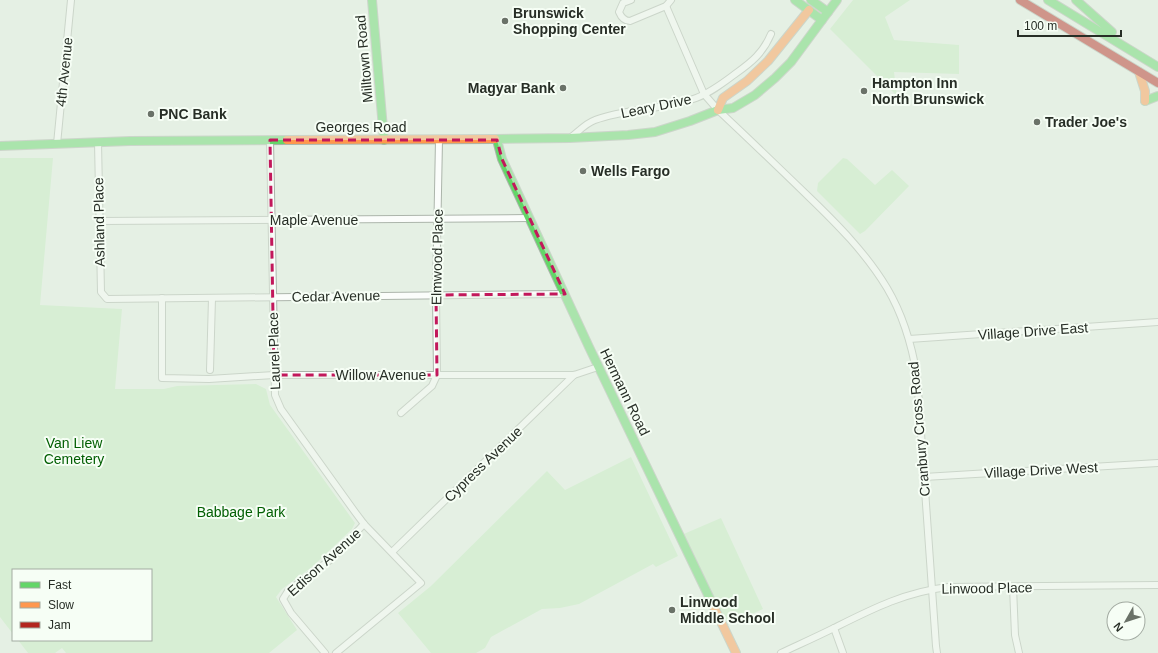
<svg xmlns="http://www.w3.org/2000/svg" width="1158" height="653" viewBox="0 0 1158 653" font-family="Helvetica,sans-serif">
<rect width="100%" height="100%" fill="#e5f0e4"/>
<g fill="#c5ecc2">
<path d="M853,0h57l-25,17 9,23 65,5v29l-65,-2 3,24 -67,-67z"/>
<path d="M0,158h53l-13,147 82,4 -7,80h49l13,-3 79,-2 10,5 4,16 85,118 -3,6 -40,38 -30,22 -6,8 21,33 -28,23h-203l-4,-5 -7,5h-27l-10,-13h133v-70h-138v64l-13,-17z"/>
<path d="M843,158l4,1 28,26 17,-15 17,16 -44,45 -5,3 -43,-43 1,-8z"/>
<path d="M631,457l47,99 -22,11 -3,-3 -74,40 -19,4 -18,1 -51,28 -6,11 -9,5h-45l-33,-40 33,-27 116,-115 18,19z"/>
<path d="M721,518l42,91 -40,18 -44,-91z"/>
</g>
<g fill="none" stroke-linecap="round" stroke-linejoin="round">
<defs>
<g id="street">
<path d="M631,0l-8,3 -4,9c2,5 5,9 11,9l36,-15 5,-6"/>
<path d="M666,6l38,88 14,16c30,28 60,57 90,86 29,28 58,57 79,92 16,27 25,58 30,88l19,270 1,7"/>
<path d="M570,138c8,-6 16,-15 25,-18 32,-12 69,-10 101,-22 14,-5 27,-15 39,-24 17,-12 28,-21 36,-40"/>
<path d="M270,140l5,255 6,14 74,103 9,12 57,59 -85,70"/>
<path d="M98,142l3,150 6,7 458,-5"/>
<path d="M57,144l14,-144"/>
<path d="M99,221l430,-3"/>
<path d="M162,298v80l47,1 65,-4h300l24,-8"/>
<path d="M909,339l249,-17"/>
<path d="M210,370l2,-72"/>
<path d="M401,413l31,-27 5,-11 -1,-80 3,-155"/>
<path d="M924,477l234,-14"/>
<path d="M392,552l182,-177"/>
<path d="M1013,587l2,48 4,18"/>
<path d="M834,628l9,25"/>
<path d="M325,653l-34,-40 -8,-14 5,-8 42,-31 34,-36"/>
<path d="M781,653c17,-8 35,-16 53,-25 38,-19 71,-36 114,-41l210,-2"/>
</g>
<g id="fast">
<path d="M372,0l12,140"/>
<path d="M795,0l27,20 15,-20"/>
<path d="M811,0l17,12"/>
<path d="M1048,0l110,67"/>
<path d="M1076,0l36,32"/>
<path d="M1145,101l13,-5"/>
<path d="M495,139l75,-1 58,-3 27,-3 35,-11 28,-11 15,-2 22,-13 20,-17 16,-16 31,-42"/>
<path d="M497,140l5,19 87,188 122,254"/>
<path d="M0,146l130,-5 157,-1"/>
</g>
<g id="slow">
<path d="M1139,72l6,19v10"/>
<path d="M718,110l5,-12 24,-17 21,-20 41,-51"/>
<path d="M287,140l208,-1"/>
<path d="M711,601l25,52"/>
</g>
<path id="jam" d="M1020,0l138,83"/>
</defs>
<use href="#street" stroke="#acb5ab" stroke-width="8"/>
<use href="#fast" stroke="#acb5ab" stroke-width="10"/>
<use href="#slow" stroke="#acb5ab" stroke-width="10"/>
<use href="#jam" stroke="#acb5ab" stroke-width="10"/>
<use href="#street" stroke="#fbfdfb" stroke-width="6"/>
<use href="#fast" stroke="#63d668" stroke-width="8"/>
<use href="#slow" stroke="#ff974d" stroke-width="8"/>
<use href="#jam" stroke="#b3261e" stroke-width="8"/>
</g>
<path d="M0 0H1158V653H0ZM270,140h227l5,19 63,135 -129,1 1,80h-163z" fill="#e5f0e4" fill-opacity=".55" fill-rule="evenodd"/>
<path fill="none" stroke="#c2185b" stroke-width="3" stroke-dasharray="8 5" stroke-linejoin="round" d="M270,140h227l5,19 63,135 -129,1 1,80h-163z"/>
<g fill="#6a7268" stroke="#f6fef5" stroke-width="1.5">
<circle cx="505" cy="21" r="4"/>
<circle cx="563" cy="88" r="4"/>
<circle cx="864" cy="91" r="4"/>
<circle cx="151" cy="114" r="4"/>
<circle cx="1037" cy="122" r="4"/>
<circle cx="583" cy="171" r="4"/>
<circle cx="672" cy="610" r="4"/>
</g>
<g text-anchor="middle" dominant-baseline="central" stroke-width="4" stroke-linejoin="round" paint-order="stroke">
<g font-size="14" font-weight="bold" fill="#272e26" stroke="#f6fef5" text-anchor="start">
<text x="513" y="13">Brunswick<tspan x="513" dy="16">Shopping Center</tspan></text>
<text x="872" y="83">Hampton Inn<tspan x="872" dy="16">North Brunswick</tspan></text>
<text x="555" y="88" text-anchor="end">Magyar Bank</text>
<text x="159" y="114">PNC Bank</text>
<text x="1045" y="122">Trader Joe's</text>
<text x="591" y="171">Wells Fargo</text>
<text x="680" y="602">Linwood<tspan x="680" dy="16">Middle School</tspan></text>
</g>
<g font-size="14" fill="#272e26" stroke="#f6fef5">
<text transform="translate(364 59) rotate(-95)">Milltown Road</text>
<text transform="translate(64 72) rotate(-84)">4th Avenue</text>
<text transform="translate(656 106) rotate(-12)">Leary Drive</text>
<text x="361" y="127">Georges Road</text>
<text x="314" y="220">Maple Avenue</text>
<text transform="translate(99 222) rotate(-91)">Ashland Place</text>
<text transform="translate(437 257) rotate(-89)">Elmwood Place</text>
<text transform="translate(336 296) rotate(-1)">Cedar Avenue</text>
<text transform="translate(1033 331) rotate(-4)">Village Drive East</text>
<text transform="translate(274 351) rotate(-92)">Laurel Place</text>
<text x="381" y="375">Willow Avenue</text>
<text transform="translate(625 392) rotate(64)">Hermann Road</text>
<text transform="translate(919 429) rotate(-95)">Cranbury Cross Road</text>
<text transform="translate(483 464) rotate(-44)">Cypress Avenue</text>
<text transform="translate(1041 470) rotate(-3)">Village Drive West</text>
<text transform="translate(324 562) rotate(-42)">Edison Avenue</text>
<text transform="translate(987 588) rotate(-1)">Linwood Place</text>
</g>
<g font-size="14" fill="#015e02" stroke="#f6fef5">
<text x="74" y="443">Van Liew<tspan x="74" dy="16">Cemetery</tspan></text>
<text x="241" y="512">Babbage Park</text>
</g>
</g>
<rect x="12" y="569" width="140" height="72" fill="#f6fef5" stroke="#a3aba2"/>
<rect x="20" y="582" width="20" height="6" fill="#63d668" stroke="#a3aba2"/>
<text x="48" y="589" font-size="12" fill="#272e26">Fast</text>
<rect x="20" y="602" width="20" height="6" fill="#ff974d" stroke="#a3aba2"/>
<text x="48" y="609" font-size="12" fill="#272e26">Slow</text>
<rect x="20" y="622" width="20" height="6" fill="#b3261e" stroke="#a3aba2"/>
<text x="48" y="629" font-size="12" fill="#272e26">Jam</text>
<g transform="translate(1126 621) rotate(231)"><circle r="19" fill="#f6fef5" stroke="#a3aba2"/>
<path d="M0-3L7 15L0 10L-7 15Z" fill="#6a7268"/>
<text y="-6" font-size="11" font-weight="bold" text-anchor="middle" fill="#272e26">N</text>
</g>
<path d="M1018 30v6h103v-6" fill="none" stroke="#272e26" stroke-width="2"/>
<text x="1024" y="30" font-size="12" fill="#272e26" stroke="#f6fef5" stroke-width="3" paint-order="stroke">100 m</text>
</svg>
